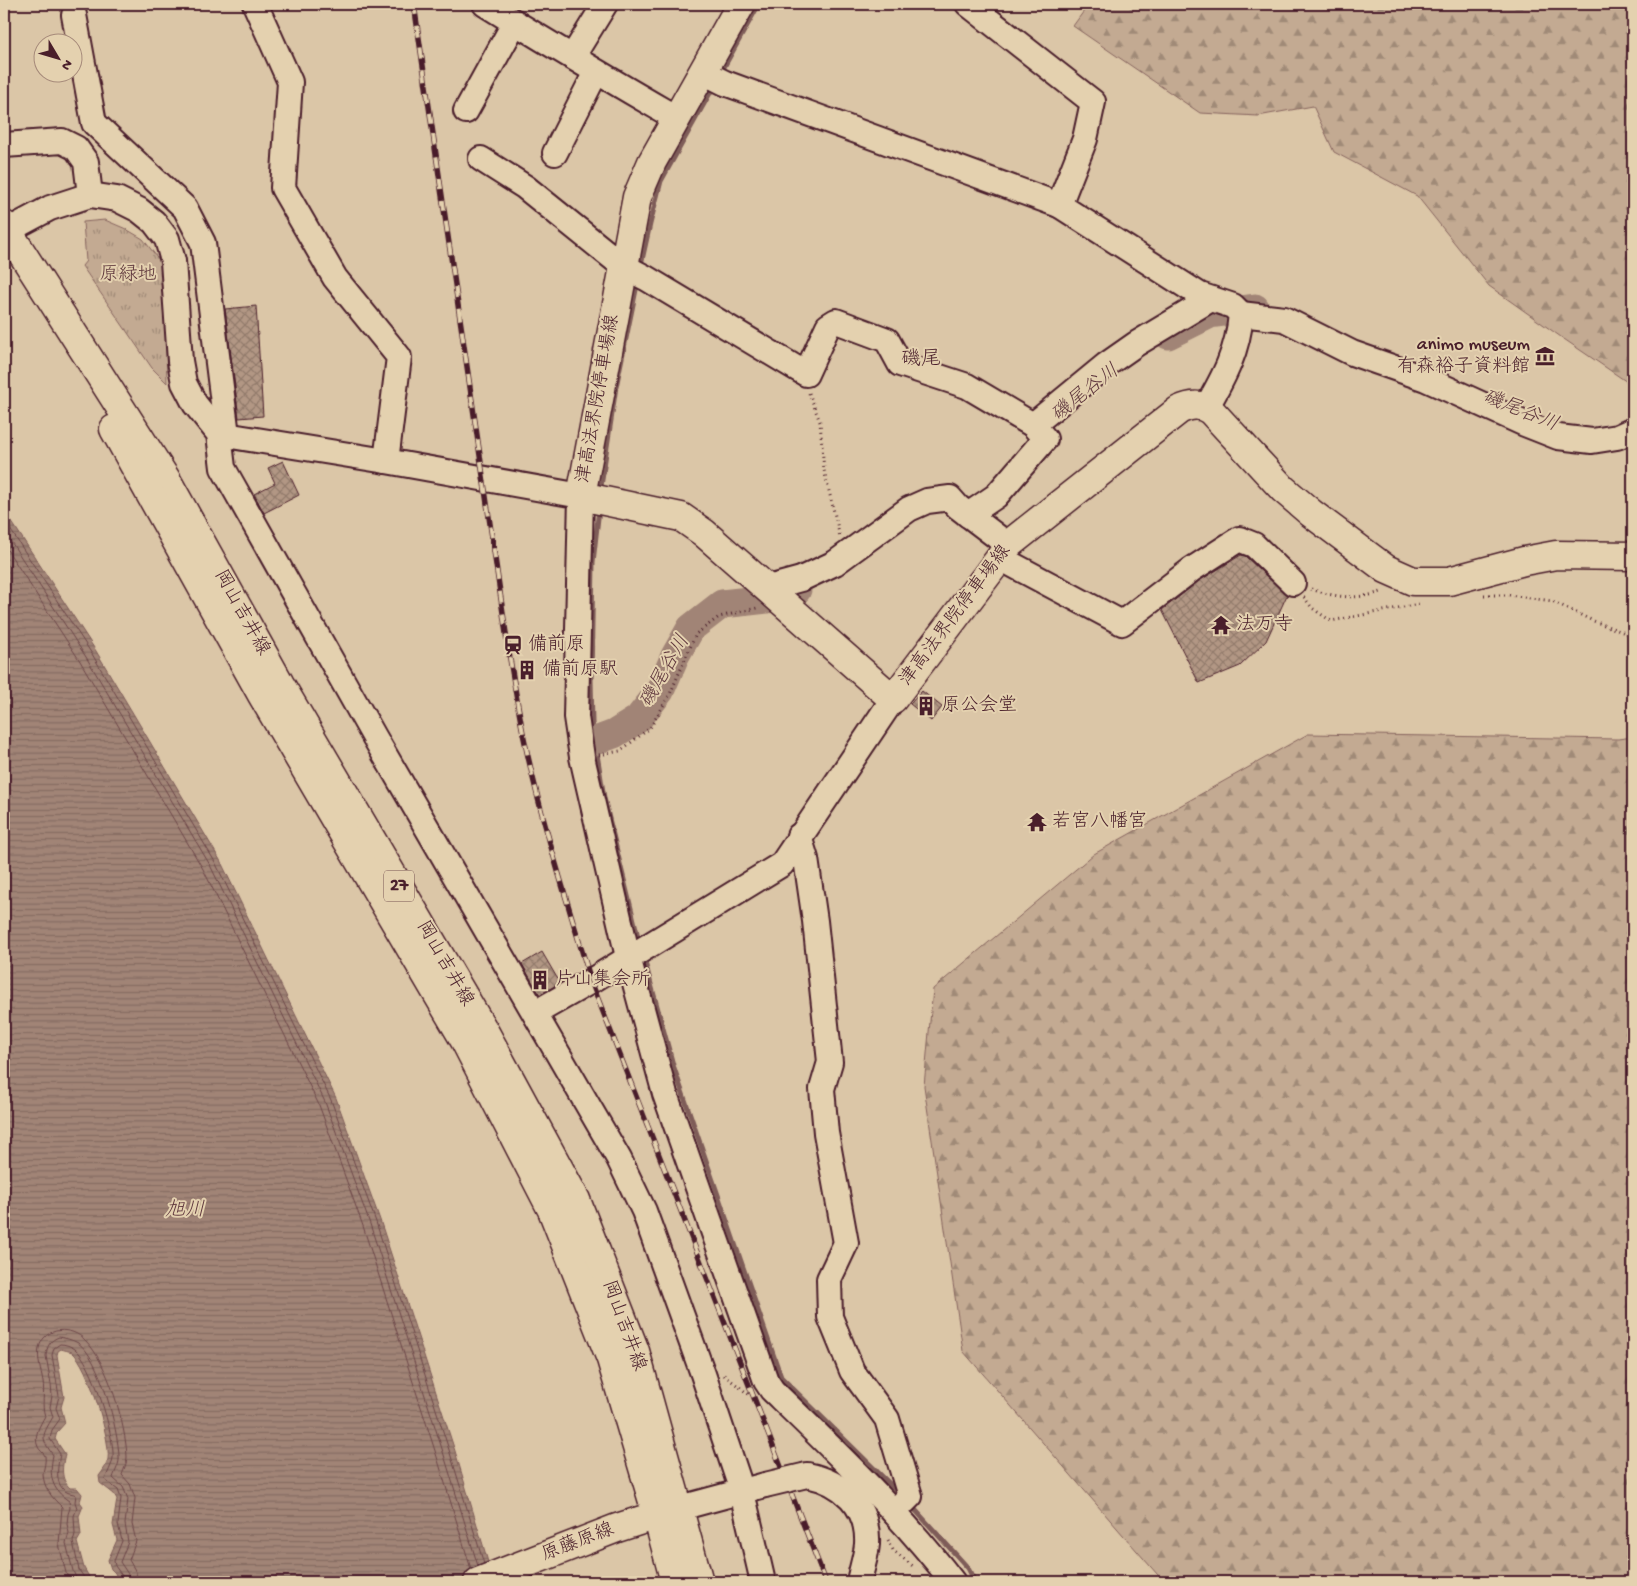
<svg xmlns="http://www.w3.org/2000/svg" width="1637" height="1586" viewBox="0 0 1637 1586" font-family="'Gochi Hand','Klee One',sans-serif">
<defs>
<pattern id="forest-firs" width="22" height="20" patternUnits="userSpaceOnUse" patternTransform="scale(1.25)"><rect width="22" height="20" fill="#c3aa92"/><path d="M5 1l3.5 6h-7zM16 11l3.5 6h-7z" fill="#a08a77"/></pattern>
<pattern id="park-tufts" width="24" height="20" patternUnits="userSpaceOnUse" patternTransform="scale(1.25)"><rect width="24" height="20" fill="#c3aa92"/><path d="M3 7l-1-3M5 7V3M7 7l1-3M15 17l-1-3M17 17v-4M19 17l1-3" fill="none" stroke="#a08a77"/></pattern>
<pattern id="water-rules" width="6" height="5" patternUnits="userSpaceOnUse" patternTransform="scale(1.25)"><rect width="6" height="5" fill="#a18476"/><path d="M0 2.5h6" fill="none" stroke="#856b61"/></pattern>
<pattern id="building-cross-hatch" width="8" height="8" patternUnits="userSpaceOnUse" patternTransform="scale(1.25)"><rect width="8" height="8" fill="#b29784"/><path d="M0 0l8 8M0 8l8-8" fill="none" stroke="#937b6c"/></pattern>
</defs>
<rect width="100%" height="100%" fill="#dbc6a7"/>
<filter id="ink" filterUnits="userSpaceOnUse"><feTurbulence type="fractalNoise" baseFrequency=".02" numOctaves="2"/><feDisplacementMap in="SourceGraphic" scale="10" xChannelSelector="R" yChannelSelector="G"/><feConvolveMatrix kernelMatrix="1 2 1 2 8 2 1 2 1" color-interpolation-filters="sRGB"/></filter>
<g filter="url(#ink)">
<g fill="url(#forest-firs)" stroke="#86645e">
<path d="M1089,4h544v382l-72,-49 -72,-51 -72,-90 -83,-44 -21,-46 -55,10 -58,-3 -127,-87z"/>
<path d="M1308,734l310,5 15,-2v845h-469l-201,-231 -39,-265 9,-97 161,-135z"/>
</g>
<path fill="url(#park-tufts)" stroke="#86645e" d="M105,220l21,9 17,10 17,22 4,26 3,96 -15,-15 -70,-102 4,-5 -3,-39z"/>
<path fill="url(#water-rules)" stroke="#7e5c58" d="M4,510l92,141 124,209 116,238 44,122 75,231 39,131h-375l-4,-9 -4,-4 -3,-9 9,-20 -4,-15 4,-26 -3,-5 -14,-11 -1,-7c4,-5 8,-11 9,-17 3,-19 -20,-95 -36,-107 -3,-1 -8,-2 -11,-3l-3,2 -1,4 7,42 -3,10 4,16 -8,9 -2,7 10,15c-3,12 -5,25 5,34h7l5,6 -2,8 3,4 -4,10 2,19 -4,7 7,26 8,14h-88z"/>
<g fill="none" stroke-linecap="round" stroke-linejoin="round">
<g stroke="#6d4749" stroke-width="1">
<path d="M4,520l88,134 123,208 116,238 45,122 74,231 34,111"/>
<path d="M4,531l82,126 124,208 115,237 45,122 74,231 34,111"/>
<path d="M4,545l76,116 123,208 116,236 44,121 74,231 34,112"/>
<path d="M70,1582l-4,-9 -7,-29 3,-37c-10,-9 -19,-20 -19,-34 1,-5 3,-12 2,-17 -1,-3 -6,-6 -7,-9 -5,-11 2,-22 7,-31 -4,-11 0,-22 -2,-34 -2,-11 -6,-23 -4,-34 5,-22 33,-22 46,-8 23,22 41,86 42,117 0,6 -3,12 -5,18l8,9 5,14 -3,26 4,17 -7,19 7,12 1,10"/>
<path d="M78,1582l-5,-11 -7,-28 3,-10 -2,-9 1,-10 2,-6 -1,-7c-18,-12 -20,-25 -16,-46 -13,-18 -11,-19 0,-38l-3,-10 2,-11 -1,-12 -5,-28c1,-10 4,-16 13,-19 6,1 14,3 19,6 22,14 40,87 41,113 1,8 -4,15 -6,22l10,9 5,12 -3,25 3,18 -8,20 8,12 2,8"/>
<path d="M87,1582l-8,-12 -6,-28 2,-8 -1,-18 3,-8 -2,-6 1,-7c-3,-2 -7,-1 -11,-4 -11,-9 -7,-25 -5,-37l-10,-15 2,-9 8,-11 -4,-11 3,-12 -7,-41 2,-7 6,-4c5,0 11,2 15,5 17,12 40,88 38,109 -1,8 -6,15 -8,22l13,10 3,8 -3,26 4,17 -8,20 1,5 8,11v5"/>
</g>
<g stroke="#7e5c58" stroke-width="5">
<path d="M720,74l39,-70"/>
<path d="M640,269l10,-45 11,-43 54,-97"/>
<path d="M600,493l16,-106 22,-107"/>
<path d="M599,509l-6,53 -2,118 1,43 12,75 36,147"/>
<path d="M643,955l30,110 108,312 118,116"/>
<path d="M910,1504l58,64 7,14"/>
</g>
<g stroke="#a18476" stroke-width="29">
<path d="M1168,335l42,-21 45,-6"/>
<path d="M595,741l19,-7 24,-15 22,-28 15,-35 16,-28 31,-24 45,-5 30,-9"/>
</g>
</g>
<g fill="url(#building-cross-hatch)" stroke="#4a1f2b">
<path d="M256,306l7,110 -24,2 -14,-109z"/>
<path d="M283,461l16,34 -35,18 -10,-19 21,-11 -7,-15z"/>
<path d="M1241,555l4,1 42,39 -21,46 -26,25 -41,17 -37,-73 37,-29z"/>
<path d="M922,691l20,16 -11,14 -21,-17z"/>
<path d="M542,952l18,31 -20,12 -18,-31z"/>
</g>
<g fill="none" stroke-linecap="round" stroke-linejoin="round">
<defs>
<g id="minor">
<path d="M255,4l35,78 -7,106 52,90 64,79 -13,104"/>
<path d="M485,4c63,39 127,77 191,114"/>
<path d="M968,4l125,98 -8,37 -26,66"/>
<path d="M74,15l20,108 91,85 18,35 24,192"/>
<path d="M573,56l32,-52"/>
<path d="M703,72l22,11 334,122 141,90 33,11 8,8c-3,37 -17,63 -35,94"/>
<path d="M466,111l49,-89"/>
<path d="M4,145l58,-4 14,7 10,14 4,33"/>
<path d="M555,153l41,-81"/>
<path d="M481,159l44,28 98,79 23,12 160,96 22,-48 8,-5 51,19 13,24 67,22 66,39 12,14 -49,57 -28,19"/>
<path d="M7,231l43,-23 40,-13 27,4 22,11 15,12 13,17 6,22 7,100 4,22 11,21 24,30 4,34 152,270 244,421 25,52 59,163 35,105"/>
<path d="M1241,314l43,5 68,34 74,26 99,45 33,13 34,4 25,-4 16,-7"/>
<path d="M1033,425l73,-60 30,-21 75,-45"/>
<path d="M219,434l167,27 195,35 -5,221 6,40 46,200 37,137 101,287 6,9c63,61 127,122 181,192"/>
<path d="M1000,558l122,65 69,-53 48,-31 15,6 39,38"/>
<path d="M768,588l33,-9 34,-16 74,-54 18,-8 23,-3 8,9 50,38"/>
<path d="M799,836l7,23 9,62 15,141 -8,27 4,44 20,110 -17,36 1,38 22,54 35,48 23,77 -16,16"/>
<path d="M535,1013l56,-32 191,-117 111,-165"/>
<path d="M807,1475c35,7 62,31 60,69 -1,13 -6,26 -8,38"/>
<path d="M745,1505l18,77"/>
<path d="M680,1508l85,-23"/>
</g>
<g id="major">
<path d="M741,4l-89,158 -15,35 -56,299 100,21 23,16 189,166 107,-141 8,-13 171,-135c11,-5 21,-7 32,1l72,78 28,24 75,56 27,12h36l75,-20 32,-6 77,1"/>
<path d="M4,225l162,254 114,205 203,345 93,171 59,151 64,231"/>
<path d="M114,429l148,266 203,346 87,169 59,149 46,156 18,67"/>
<path d="M478,1582l139,-54 59,-19"/>
</g>
</defs>
<use href="#minor" stroke="#4a1f2b" stroke-width="28"/>
<use href="#major" stroke="#4a1f2b" stroke-width="31"/>
<g stroke="#4a1f2b" stroke-width="3" stroke-dasharray="1 4" stroke-linecap="butt">
<path d="M809,393l11,29 4,48 16,67"/>
<path d="M1311,589c26,9 47,11 73,2"/>
<path d="M1484,595h25l43,6 39,19 42,16"/>
<path d="M1304,597l8,11 19,13 88,-17"/>
<path d="M599,755l21,-4 30,-23 20,-34 26,-60 23,-17 38,-9"/>
<path d="M724,1375l27,21"/>
<path d="M888,1540l5,10 21,17"/>
</g>
<use href="#minor" stroke="#e4d1af" stroke-width="24"/>
<use href="#major" stroke="#e4d1af" stroke-width="28"/>
<defs>
<path id="rail" d="M414,4l94,643c5,30 10,61 16,91 17,82 43,163 67,243l235,601"/>
</defs>
<use href="#rail" stroke="#4a1f2b" stroke-width="5.5"/>
<use href="#rail" stroke="#e4d1af" stroke-width="4" stroke-dasharray="11" stroke-linecap="butt"/>
<defs>
<path id="minor-bridge" d="M765,1485l42,-10"/>
</defs>
<use href="#minor-bridge" stroke="#4a1f2b" stroke-width="28" stroke-linecap="butt"/>
<use href="#minor-bridge" stroke="#e4d1af" stroke-width="24"/>
</g>
</g>
<defs>
<symbol id="museum-bare" viewBox="-9 -9 18 18"><path d="M0-6L6-3V-2H-6V-3ZM-5-1h2V3h-2ZM-1-1h2V3h-2ZM3-1h2V3H3ZM-6 4H6V6H-6Z" fill="#4a1f2b" stroke="#e4d1af" stroke-width="2.5" paint-order="stroke"/></symbol>
<symbol id="temple-bare" viewBox="-9 -9 18 18"><path d="M0-6L5-2H3V0L6.5 2.5H4V6H1.5V3h-3V6H-4V2.5H-6.5L-3 0V-2H-5Z" fill="#4a1f2b" stroke="#e4d1af" stroke-width="2.5" paint-order="stroke"/></symbol>
<symbol id="station-bare" viewBox="-9 -9 18 18"><path d="M-3-6H3Q5-6 5-4V2Q5 4 3 4L4.5 6H3L1.5 4h-3L-3 6H-4.5L-3 4Q-5 4-5 2V-4Q-5-6-3-6ZM-3.5-4v3h7v-3ZM-3.5 1v1.5H-2V1ZM2 1v1.5H3.5V1Z" fill="#4a1f2b" stroke="#e4d1af" stroke-width="2.5" paint-order="stroke"/></symbol>
<symbol id="building-bare" viewBox="-9 -9 18 18"><path d="M-4-6H4V6H1V3H-1V6H-4ZM-2.5-4.3h1.7v1.8h-1.7ZM.8-4.3h1.7v1.8H.8ZM-2.5-1h1.7V.8h-1.7ZM.8-1h1.7V.8H.8Z" fill="#4a1f2b" stroke="#e4d1af" stroke-width="2.5" paint-order="stroke"/></symbol>
</defs>
<g fill-rule="evenodd">
<use href="#museum-bare" x="1531" y="342" width="28" height="28"/>
<use href="#temple-bare" x="1207" y="611" width="28" height="28"/>
<use href="#station-bare" x="499" y="631" width="28" height="28"/>
<use href="#building-bare" x="513" y="656" width="28" height="28"/>
<use href="#building-bare" x="912" y="692" width="28" height="28"/>
<use href="#temple-bare" x="1023" y="808" width="28" height="28"/>
<use href="#building-bare" x="526" y="966" width="28" height="28"/>
</g>
<g text-anchor="middle" dominant-baseline="central" stroke-width="4" stroke-linejoin="round" paint-order="stroke">
<rect fill="#e4d1af" stroke="#785453" stroke-width="1" x="384" y="870.5" width="30" height="31" rx="4"/>
<g font-size="18" font-weight="bold" fill="#4a1f2b">
<text x="399" y="886">27</text>
</g>
<g font-size="19" fill="#5c343a" stroke="#e4d1af">
<text x="128" y="275">原緑地</text>
</g>
<g font-size="19" fill="#4a1f2b" stroke="#e4d1af" text-anchor="start">
<text x="1530" y="345" text-anchor="end">animo museum<tspan x="1530" dy="22">有森裕子資料館</tspan></text>
<text x="1236" y="625">法万寺</text>
<text x="528" y="645">備前原</text>
<text x="542" y="670">備前原駅</text>
<text x="941" y="706">原公会堂</text>
<text x="1052" y="822">若宮八幡宮</text>
<text x="555" y="980">片山集会所</text>
</g>
<g font-size="19" fill="#4a1f2b" stroke="#e4d1af">
<text transform="translate(599 399) rotate(-80)">津高法界院停車場線</text>
<text transform="translate(241 613) rotate(61)">岡山吉井線</text>
<text transform="translate(956 616) rotate(-53)">津高法界院停車場線</text>
<text transform="translate(444 964) rotate(60)">岡山吉井線</text>
<text transform="translate(623 1326) rotate(70)">岡山吉井線</text>
<text transform="translate(578 1543) rotate(-21)">原藤原線</text>
</g>
<g font-size="20" fill="#4a1f2b" stroke="#e4d1af">
<text x="921" y="360">磯尾</text>
</g>
<g font-size="20" font-style="italic" fill="#60383e" stroke="#e4d1af">
<text transform="translate(1086 394) rotate(-38)">磯尾谷川</text>
<text transform="translate(1520 412) rotate(22)">磯尾谷川</text>
<text transform="translate(666 672) rotate(-60)">磯尾谷川</text>
<text x="185" y="1211">旭川</text>
</g>
</g>
<rect width="1637" height="1586" fill="none" stroke="#e4d1af" stroke-width="20"/>
<rect x="10" y="10" width="1617" height="1566" fill="none" stroke="#4a1f2b" stroke-width="2" filter="url(#ink)"/>
<g transform="translate(58 58) rotate(128)"><circle r="24" fill="#e4d1af" stroke="#a68a7a"/>
<path d="M0-4L9 19L0 12L-9 19Z" fill="#4a1f2b"/>
<text y="-8" font-size="14" font-weight="bold" text-anchor="middle" fill="#4a1f2b">N</text>
</g>
</svg>
